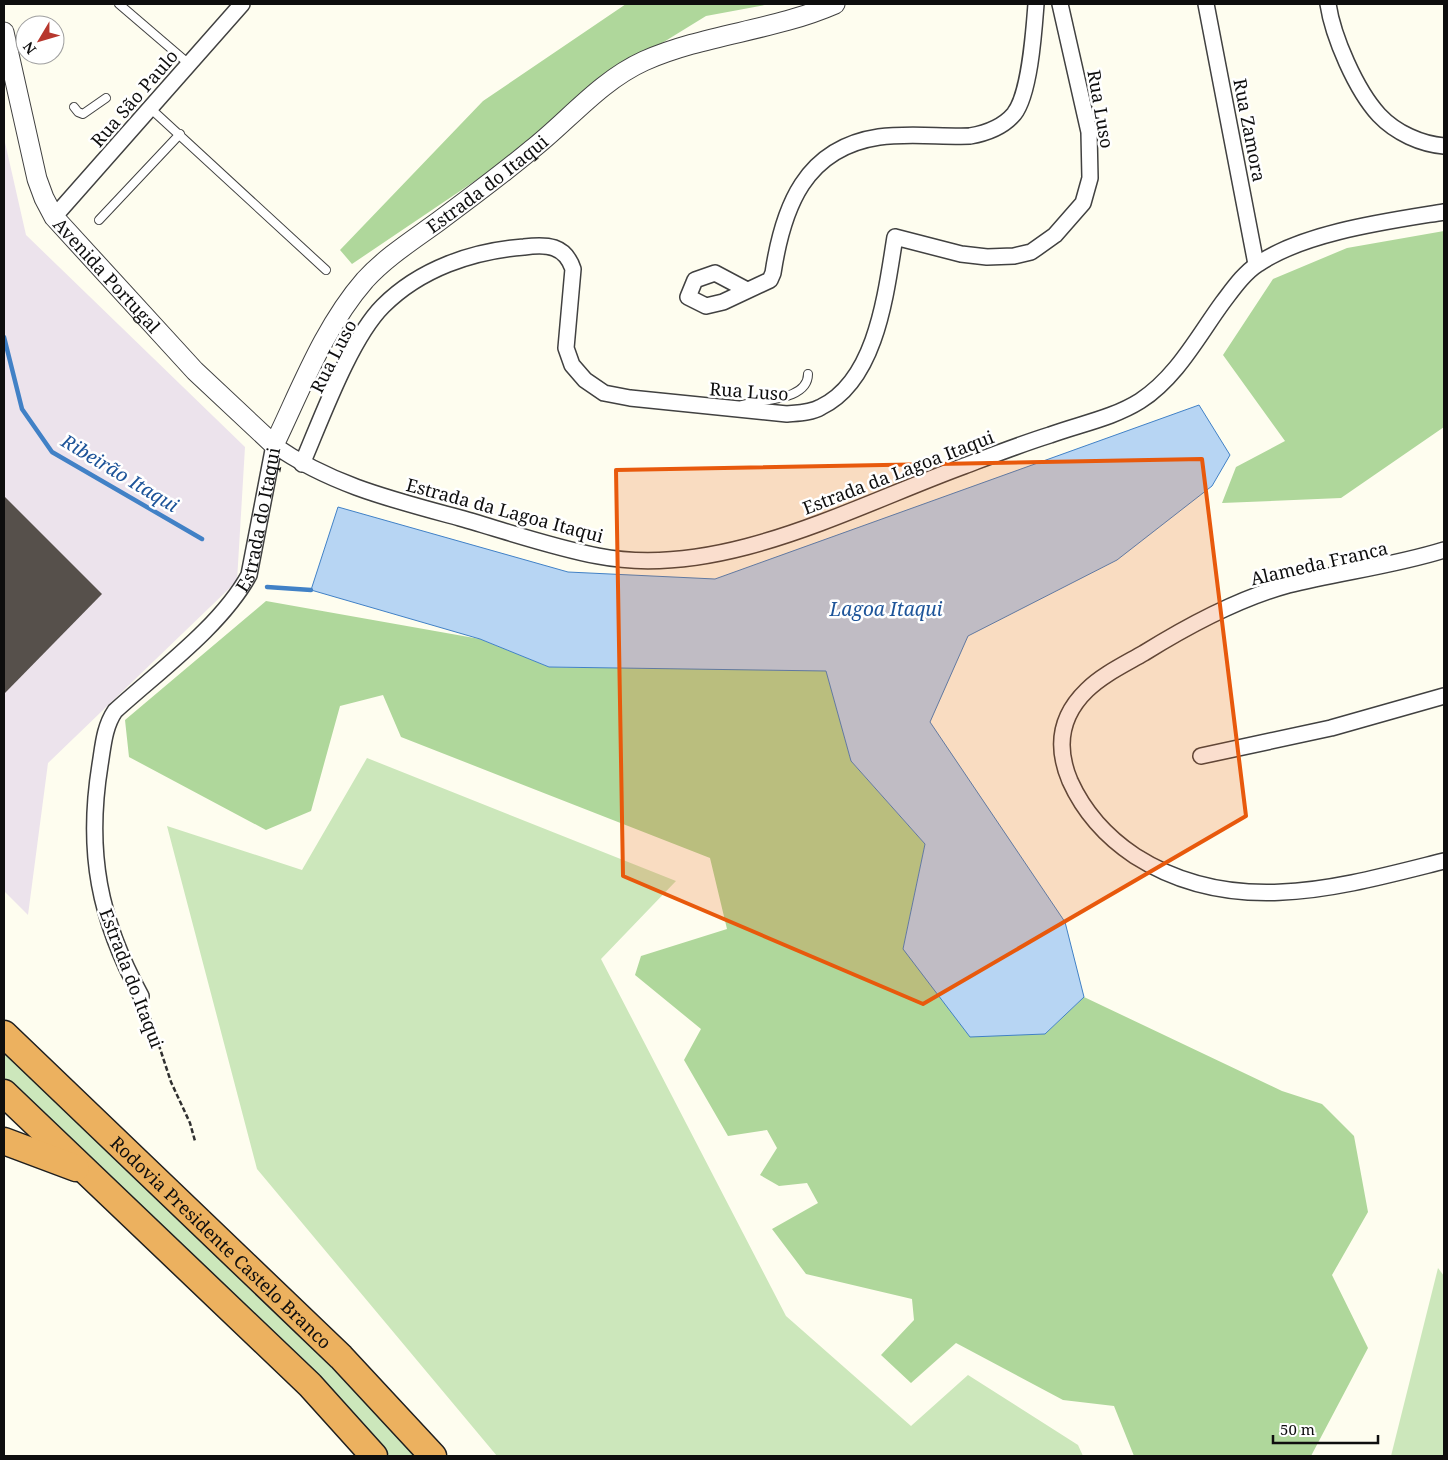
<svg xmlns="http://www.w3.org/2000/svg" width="1448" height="1460" viewBox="0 0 1448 1460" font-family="'Noto Serif',serif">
<rect width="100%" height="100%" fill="#fefdef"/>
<path fill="#ece3ec" d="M4,138l22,97 219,212 -8,134 -189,182 -20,152 -24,-24z"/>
<g fill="#cce7bb">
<path d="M367,758l309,123 -75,78 185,357 125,110 57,-51 110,70 5,11h-586l-240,-287 -90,-343 135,44z"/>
<path d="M4,1050l312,300 101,106h-27l-20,-22 -366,-355z"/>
<path d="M1438,1268l6,8v180h-53z"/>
</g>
<g fill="#afd79b">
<path d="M626,4h144l-64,12 -104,64 -99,82 -151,102 -12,-14 143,-149z"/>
<path d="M1444,231v196l-103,71 -119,5 14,-36 49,-26 -62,-86 50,-76 74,-31z"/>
<path d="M266,601l214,38 69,28 277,3 25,91 74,83 -22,105 142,85 39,-37 198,94 40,13 32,32 14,76 -36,63 36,73 -57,108h-177l-20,-50 -51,-6 -107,-57 -45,40 -30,-28 33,-35 -2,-21 -106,-25 -34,-45 46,-26 -11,-20 -28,3 -19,-11 17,-27 -10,-18 -39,6 -44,-76 17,-31 -66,-54 6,-19 86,-27 -17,-71 -309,-121 -18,-42 -43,11 -29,105 -45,19 -137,-73 -4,-37z"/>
</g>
<path fill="#b7d5f3" stroke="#4181c6" d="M1199,405l31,50 -18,31 -95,74 -149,76 -38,86 135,200 19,75 -39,37 -75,3 -67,-88 22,-105 -74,-83 -25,-90 -277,-4 -69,-28 -169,-49 27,-83 230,65 147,7z"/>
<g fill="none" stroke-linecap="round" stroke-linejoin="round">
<g stroke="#4181c6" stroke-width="4.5">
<path d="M4,337l18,72 30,43 150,87"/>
<path d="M267,587l44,3"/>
</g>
</g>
<path fill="#56504b" d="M4,496l98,98 -98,100z"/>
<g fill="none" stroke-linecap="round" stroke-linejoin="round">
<defs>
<g id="service">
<path d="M119,4l70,60"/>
<path d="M74,107l4,5 5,2 23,-16"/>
<path d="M150,108l176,162"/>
<path d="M99,220l81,-86"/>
<path d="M742,405c19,-6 66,-4 66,-31"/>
</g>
<g id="minor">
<path d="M1206,4l50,260"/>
<path d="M1328,4c5,33 28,86 51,111 17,18 42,29 65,31"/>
<path d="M54,217l188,-213"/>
<path d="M747,290l-32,-17 -20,7 -7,17 18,9 17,-4 47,-22 3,-7c10,-66 32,-125 106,-136 28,-4 63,0 91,-1 17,-3 33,-9 44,-22 16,-20 20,-84 22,-110"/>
<path d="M302,464c19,-44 48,-125 81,-158 37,-37 89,-55 141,-59 23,-3 41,-2 49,22l-7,79 6,17 13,15 19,13 26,5 157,16c11,-1 24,-1 34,-7 56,-27 65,-115 74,-170l66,17 26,3 27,-1 17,-4 24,-17 28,-32 7,-25 -1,-46 -29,-128"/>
<path d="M1444,550c-51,16 -104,22 -156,35 -51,14 -99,40 -144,68 -19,11 -42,22 -57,37 -28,27 -31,58 -17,91 14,31 38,57 65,75 99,63 205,31 309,5"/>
<path d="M1201,756l130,-28 113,-32"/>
<path id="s1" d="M141,996c-42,-77 -55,-144 -41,-231 3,-18 4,-38 15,-54 44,-40 106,-85 134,-136l25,-130c57,40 120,55 186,73 46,13 91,29 138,38 122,24 254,-49 366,-90 29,-11 57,-22 86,-31 30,-11 63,-17 90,-34 37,-24 58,-65 83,-99 10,-13 21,-29 35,-38 47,-32 131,-43 186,-52"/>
</g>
<g id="tertiary">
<path id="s2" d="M4,32l33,147 7,19 10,19 141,154 79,74c27,-56 50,-118 91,-165 21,-23 48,-40 74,-59 31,-23 62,-46 92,-71 37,-29 69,-69 113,-89 61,-27 129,-30 191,-57"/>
</g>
<g id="motorway">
<path id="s3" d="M4,1034l337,323 92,99"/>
<path d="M4,1093l306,292 64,71"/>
<path d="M4,1141l72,27"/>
</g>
</defs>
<use href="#service" stroke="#414141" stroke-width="10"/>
<use href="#minor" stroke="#414141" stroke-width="18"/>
<use href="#tertiary" stroke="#414141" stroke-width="21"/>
<use href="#motorway" stroke="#1f1f1f" stroke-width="29"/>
<path stroke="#303030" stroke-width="2.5" stroke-dasharray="5 2.5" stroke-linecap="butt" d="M147,1009l24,73 19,41 5,18"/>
<use href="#service" stroke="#fff" stroke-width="8"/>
<use href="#minor" stroke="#fff" stroke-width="15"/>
<use href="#tertiary" stroke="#fff" stroke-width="19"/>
<use href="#motorway" stroke="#ecb15f" stroke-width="26"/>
</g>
<path fill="#e8590c" fill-opacity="0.2" stroke="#e8590c" stroke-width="4" stroke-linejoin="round" d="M1202,459l44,357 -323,188 -300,-128 -7,-406z"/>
<g text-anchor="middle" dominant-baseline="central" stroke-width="5" stroke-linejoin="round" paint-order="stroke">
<g font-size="18" fill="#0e0e0e" stroke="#fff">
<text transform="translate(134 98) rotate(-49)">Rua São Paulo</text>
<text transform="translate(1101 109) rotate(80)">Rua Luso</text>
<text transform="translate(1250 130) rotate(79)">Rua Zamora</text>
<text stroke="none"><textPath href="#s2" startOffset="854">Estrada do Itaqui</textPath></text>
<text stroke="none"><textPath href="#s2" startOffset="271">Avenida Portugal</textPath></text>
<text transform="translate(333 356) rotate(-63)">Rua Luso</text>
<text transform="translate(749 391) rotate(4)">Rua Luso</text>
<text transform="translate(898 472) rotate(-21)">Estrada da Lagoa Itaqui</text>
<text transform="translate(505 510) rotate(15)">Estrada da Lagoa Itaqui</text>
<text stroke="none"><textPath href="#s1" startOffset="544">Estrada do Itaqui</textPath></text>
<text transform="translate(1319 563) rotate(-13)">Alameda Franca</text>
<text transform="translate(132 978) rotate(69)">Estrada do Itaqui</text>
<text stroke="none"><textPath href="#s3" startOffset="301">Rodovia Presidente Castelo Branco</textPath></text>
</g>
<g font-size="19" font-style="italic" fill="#1d5499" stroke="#fff">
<text transform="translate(120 473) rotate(31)">Ribeirão Itaqui</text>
<text x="886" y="609">Lagoa Itaqui</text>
</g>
</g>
<rect width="1448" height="1460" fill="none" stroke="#0e0e0e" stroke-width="10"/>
<g transform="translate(40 40) rotate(232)"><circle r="24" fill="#ffffff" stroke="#9f9f9f"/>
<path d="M0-4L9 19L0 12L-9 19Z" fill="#b7372d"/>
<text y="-8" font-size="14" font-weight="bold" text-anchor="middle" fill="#0e0e0e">N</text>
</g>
<path d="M1273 1435v8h105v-8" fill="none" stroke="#0e0e0e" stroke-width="2.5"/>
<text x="1280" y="1435" font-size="15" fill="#0e0e0e" stroke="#ffffff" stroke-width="4" paint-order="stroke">50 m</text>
</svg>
